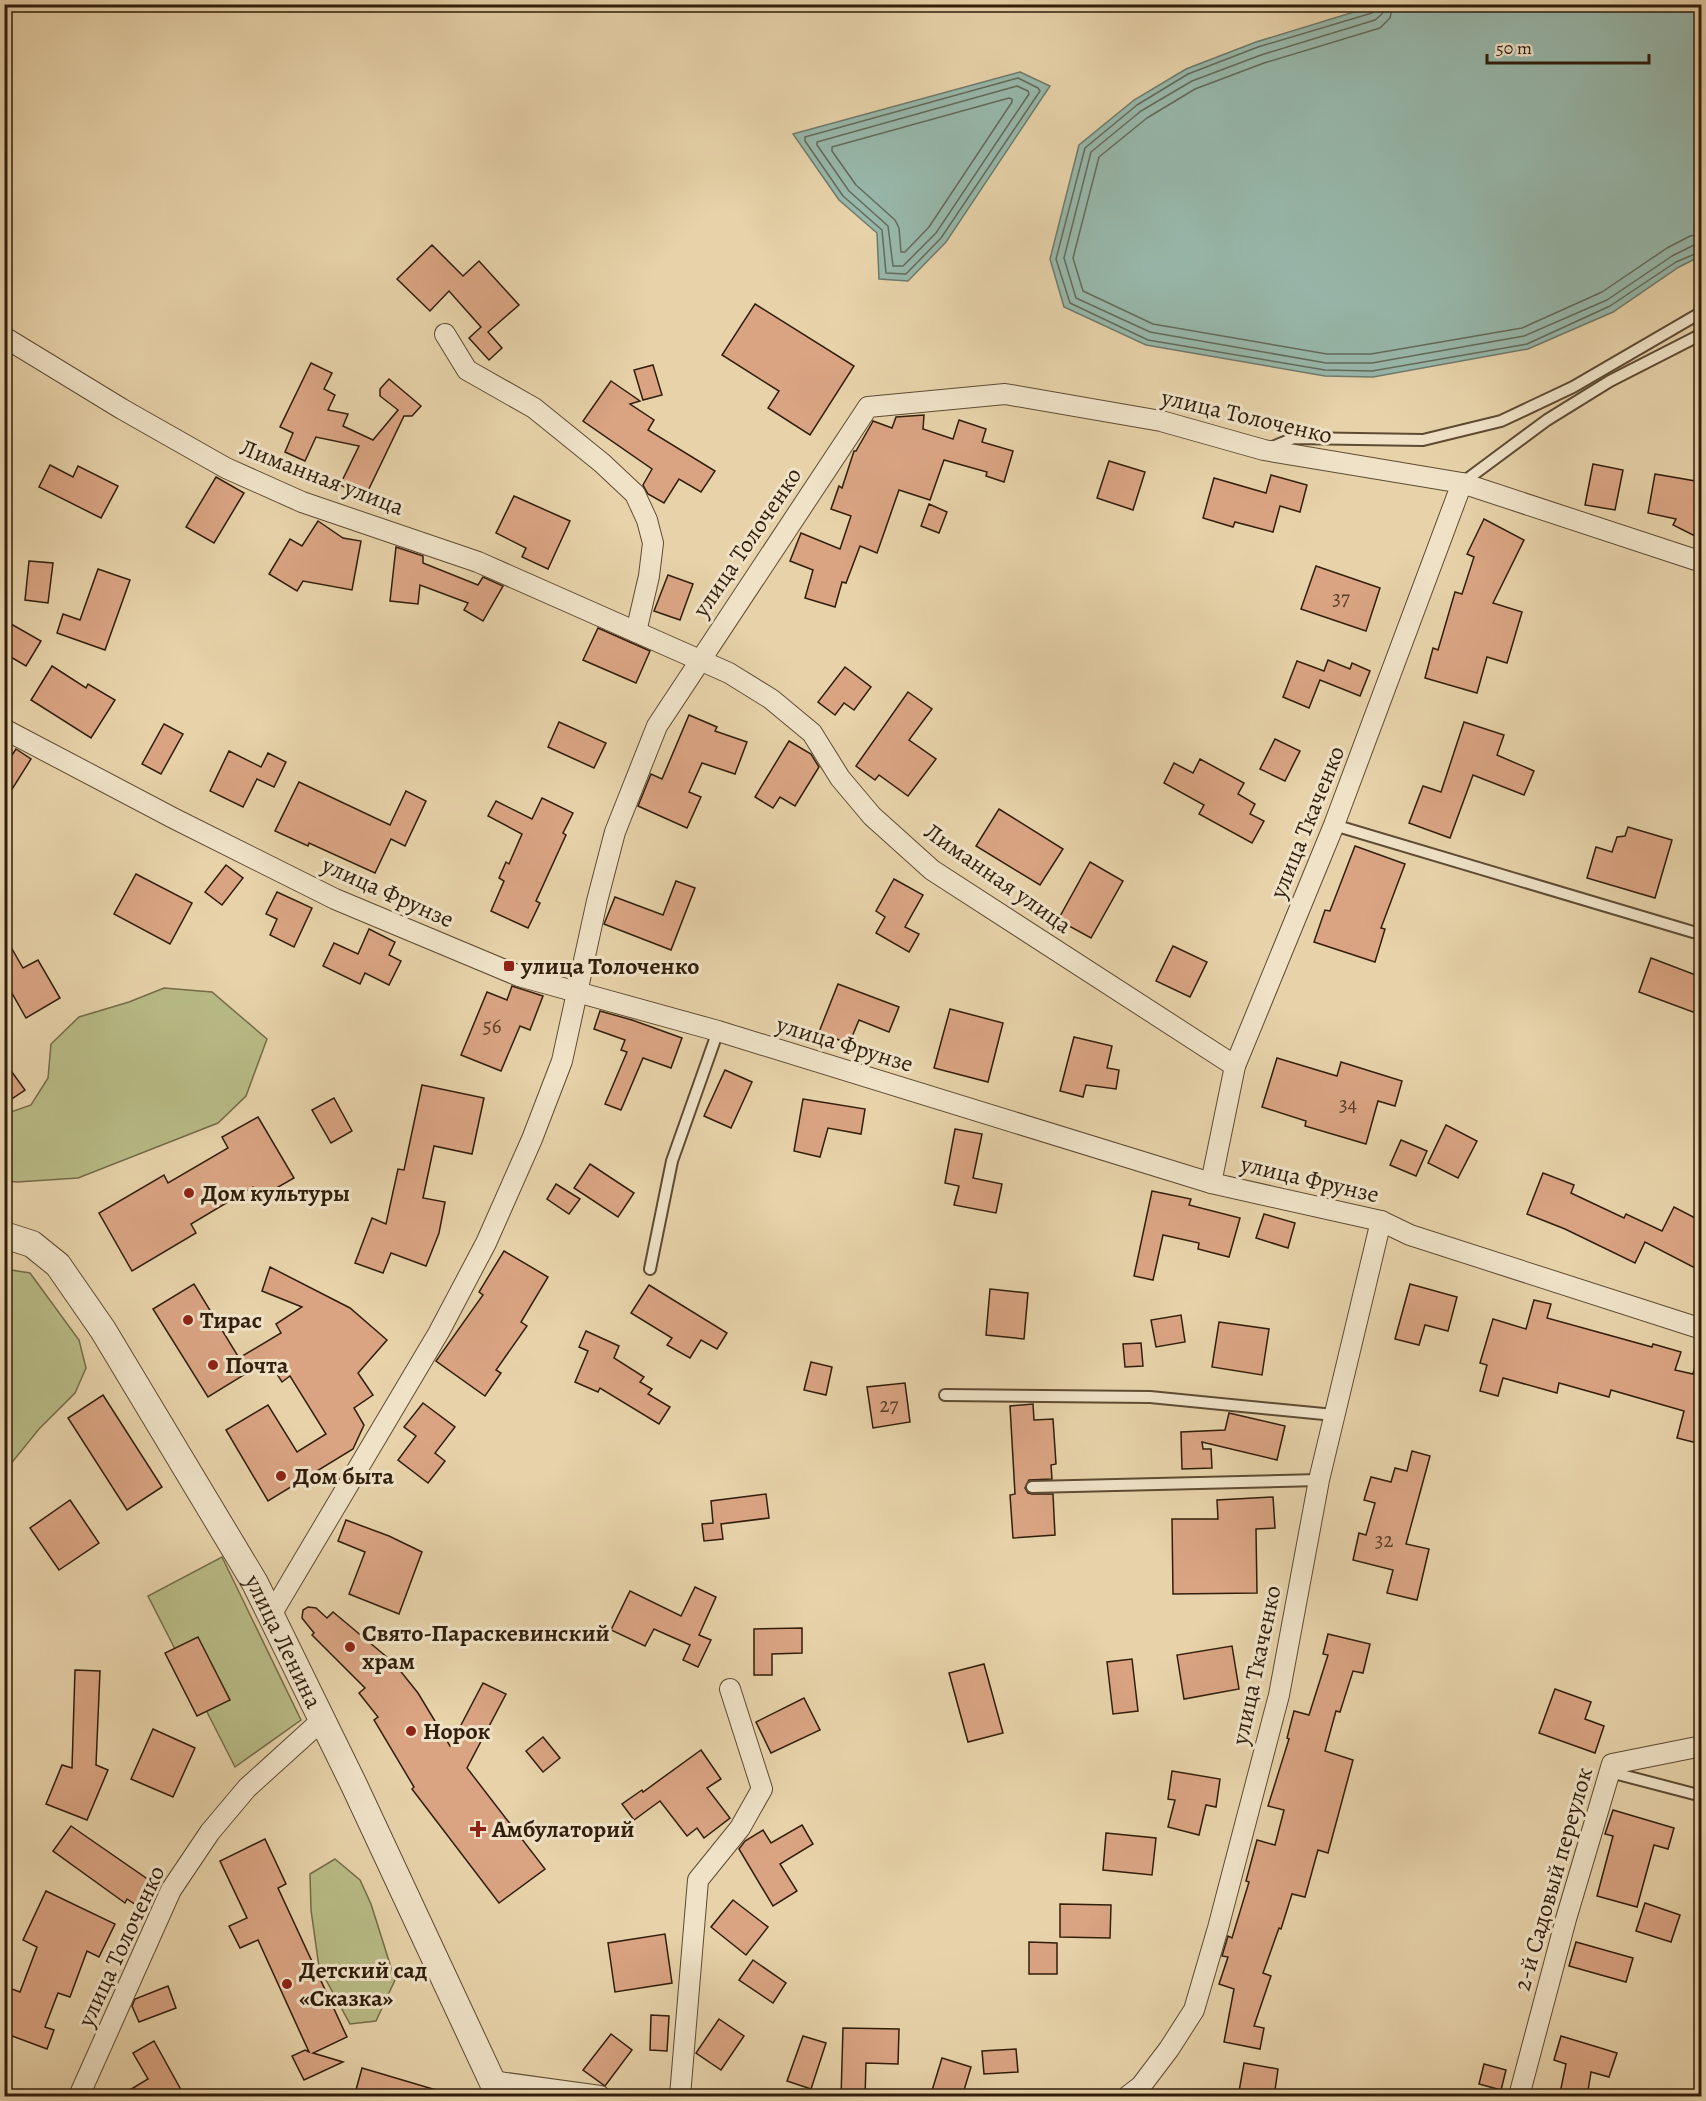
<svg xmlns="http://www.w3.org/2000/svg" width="1706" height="2101" viewBox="0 0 1706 2101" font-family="Alegreya,serif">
<rect width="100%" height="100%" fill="#e7d2a9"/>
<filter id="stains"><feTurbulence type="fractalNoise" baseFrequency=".00333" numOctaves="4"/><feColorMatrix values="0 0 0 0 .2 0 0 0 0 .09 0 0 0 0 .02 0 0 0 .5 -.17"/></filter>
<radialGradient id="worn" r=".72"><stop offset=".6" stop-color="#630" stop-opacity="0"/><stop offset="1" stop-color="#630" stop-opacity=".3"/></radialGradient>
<g fill="#b8bb86" stroke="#746c49" stroke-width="1.5">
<path d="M164,988l48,4 55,47 -21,57 -28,27 -140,55 -61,4 -12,-1v-67l26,-9 17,-27 3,-34 28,-27 50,-15z"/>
<path d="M5,1269l25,4 49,67 7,28 -11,25 -36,36 -34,42z"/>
<path d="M222,1557l79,163 -66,47 -87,-171z"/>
<path d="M335,1859l25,21 11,24 24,76 -19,41 -26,3 -31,-57 -8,-57 -1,-36z"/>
</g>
<g fill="#97b7aa" stroke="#6e7a6b" stroke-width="1.5">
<path d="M1380,4l321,1v251l-22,11 -66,45 -85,37 -155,28 -48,-1 -179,-31 -82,-38 -14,-48 29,-114 55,-45 52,-31 70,-27z"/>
<path d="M1020,72l30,14 -104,156 -38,39 -29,-2 -2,-46 -38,-33 -46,-66z"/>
</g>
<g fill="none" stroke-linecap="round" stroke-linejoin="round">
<g stroke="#646a5b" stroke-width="1.5">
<path d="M1377,4l-1,6 -4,3 -114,34 -70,27 -51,31 -52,43 -29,111 14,44 78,37 177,30 47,1 155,-27 83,-38 66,-44 26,-11"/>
<path d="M1384,4l-2,10 -7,6 -114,35 -69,26 -51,30 -50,41 -27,106 12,40 74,34 176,31h46l152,-27 83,-36 65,-44 22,-11 8,-2"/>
<path d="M1393,4l-3,14 -10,10 -116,35 -69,26 -48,29 -48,39 -26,101 10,33 70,33 174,30h44l151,-26 80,-36 65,-44 23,-12 12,-2"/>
<path d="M1018,78l20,10 2,3 -99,147 -35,36 -20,-1 -4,-43 -39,-34 -38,-55v-4z"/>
<path d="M1017,86l11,5 1,3 -93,139 -33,33h-10l-5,-40 -39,-35 -32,-46v-3z"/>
<path d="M1009,98l3,1v3l-83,125 -24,25h-4l-2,-24 -4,-8 -39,-35 -24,-34v-4z"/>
</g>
</g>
<g fill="#daa483" stroke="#311e0c" stroke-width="1.5">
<path d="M432,245l31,31 16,-15 40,44 -31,27 14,16 -13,12 -20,-22 12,-11 -32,-36 -19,20 -33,-32z"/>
<path d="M755,304l99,62 -44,69 -42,-27 11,-17 -57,-36z"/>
<path d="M311,363l21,10 -8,16 11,6 -7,15 20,4 -5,12 30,14 25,-30 -18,-14v-7l9,-10 32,27 -9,10h-8l-39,81 -25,-12 19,-39 -43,-9 -11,24 -20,-9 8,-19 -13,-6z"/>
<path d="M653,365l9,30 -19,5 -9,-30z"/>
<path d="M611,381l29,20 -10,3 24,16 -6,10 67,41 -14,21 -22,-13 -15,24 -16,-9 -5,-9 9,-16 -69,-48z"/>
<path d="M924,415l-1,14 30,10 6,-19 27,9 -4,13 31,9 -9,31 -18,-6 1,-4 -43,-12 -14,40 -31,-10 -22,63 -17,-7 -14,37 -4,-1 -7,25 -30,-9 8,-28 -23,-9 11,-28 39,16 11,-33 -20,-7 8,-23 3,2 12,-37h2l16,-28 1,-2 19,7 4,-11z"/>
<path d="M1109,461l36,11 -12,38 -36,-12z"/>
<path d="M1593,464l30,6 -8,40 -30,-5z"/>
<path d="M50,465l23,12 5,-11 40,20 -17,32 -62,-31z"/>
<path d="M1655,474l46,8v57l-28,-14 3,-6 -28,-6z"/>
<path d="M1271,475l36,10 -7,27 -20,-6 -7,26 -38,-10 -2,5 -30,-9 11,-40 52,15z"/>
<path d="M216,477l28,16 -30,50 -28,-16z"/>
<path d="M514,496l56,25 -22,48 -26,-12 4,-9 -30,-15z"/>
<path d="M929,504l18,8 -8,21 -18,-7z"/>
<path d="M1484,519l40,21 -31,63 29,9 -15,51 -20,-6 -10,36 -52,-15 8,-30 5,2 17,-58 7,2 12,-37 -7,-3z"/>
<path d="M318,521l25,17 18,3 -9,49 -49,-9 -6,10 -28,-17 21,-35 12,7z"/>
<path d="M396,547l27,9v7l55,22 5,-8 20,9 -20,35 -19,-11 4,-7 -48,-18 -2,19 -28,-3z"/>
<path d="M29,561l24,2 -5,40 -23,-3z"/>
<path d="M1316,566l64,22 -14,43 -65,-22z"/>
<path d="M98,569l32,11 -25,70 -48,-17 6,-19 17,6z"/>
<path d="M668,575l25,9 -13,36 -26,-9z"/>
<path d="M4,620l37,21 -15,25 -22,-13z"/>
<path d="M598,628l52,23 -14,32 -53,-23z"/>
<path d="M1328,660l22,9 2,-6 18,8 -10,25 -40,-16 -11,28 -26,-11 14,-36 27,10z"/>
<path d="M52,666l34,22 2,-4 27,16 -24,38 -60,-38z"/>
<path d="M845,667l26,20 -17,23 -10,-7 -9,12 -17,-13z"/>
<path d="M908,692l24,17 -23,31 27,19 -28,37 -29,-21 -4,5 -19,-14z"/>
<path d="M689,715l28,12 -2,4 32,11 -12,32 -33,-11 -13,29 12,5 -14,31 -49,-22 13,-32 11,5z"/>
<path d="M559,722l47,21 -12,25 -46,-21z"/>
<path d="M1464,722l40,13 -7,20 37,16 -10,24 -51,-20 -23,63 -41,-15 14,-37 18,6z"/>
<path d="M164,724l19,10 -22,40 -19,-10z"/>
<path d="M1275,739l25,12 -15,30 -25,-12z"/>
<path d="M789,741l22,13 8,13 -24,39 -15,-9 -7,11 -18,-11z"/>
<path d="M16,749l15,10 -27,43v-35z"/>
<path d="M229,751l32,16 7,-14 18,9 -12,25 -17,-8 -14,28 -33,-16z"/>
<path d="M1200,759l44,24 -6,11 17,10 -5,10 14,7 -12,22 -53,-29 5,-9 -40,-22 10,-20 19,10z"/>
<path d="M299,782l91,43 16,-34 20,10 -21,45 -14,-7 -16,34 -66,-30 -1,3 -33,-15z"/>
<path d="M542,798l31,15 -10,20 3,2 -30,66 4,2 -12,25 -37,-17 13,-30 -5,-3 7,-16 3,2 13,-30 -34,-18 8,-15 36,18z"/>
<path d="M999,809l64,40 -23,36 -64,-39z"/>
<path d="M1628,827l44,13 -17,58 -68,-20 9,-31 16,5 5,-15 8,-1z"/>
<path d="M1355,846l50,18 -24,64 4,1 -10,33 -61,-20 11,-32 5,1z"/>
<path d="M1090,862l33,19 -32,57 -33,-18z"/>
<path d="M226,865l17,13 -21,27 -17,-13z"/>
<path d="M136,874l56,29 -22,41 -56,-30z"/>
<path d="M894,879l29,16 -18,32 14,7 -10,18 -33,-19 9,-16 -9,-6z"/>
<path d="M676,881l19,7 -24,62 -67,-26 11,-27 48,18z"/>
<path d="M277,892l35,16 -18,39 -24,-12 7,-16 -11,-5z"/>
<path d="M369,929l26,13 -6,13 12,6 -12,24 -24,-12 -5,11 -37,-18 11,-23 24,11z"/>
<path d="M4,935l19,33 15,-8 22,38 -34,20 -22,-39z"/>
<path d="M1173,946l34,16 -17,35 -34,-16z"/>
<path d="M1651,958l50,19v38l-62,-23z"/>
<path d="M838,984l61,23 -10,25 -30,-12 -10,24 -30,-12z"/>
<path d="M512,986l31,10 -13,34 -10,-4 -19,45 -40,-16 26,-63 20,8z"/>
<path d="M950,1009l53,14 -15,59 -54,-14z"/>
<path d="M600,1011l32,9 50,18 -11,30 -28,-10 -22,52 -16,-6 22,-52 -6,-2 4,-10 -31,-11z"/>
<path d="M1074,1037l38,9 -5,22 12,2 -3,19 -30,-4 -3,12 -23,-6z"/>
<path d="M1277,1058l60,18 4,-14 61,19 -7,25 -17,-5 -12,43 -61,-18 1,-5 -44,-14z"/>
<path d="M4,1061l21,29 -21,14z"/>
<path d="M725,1070l27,12 -21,46 -27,-12z"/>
<path d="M422,1085l62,13 -12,56 -38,-8 -11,52 22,4 -6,31 -13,33 -35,-13 -8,20 -28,-10 17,-45 14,6 12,-55 6,1z"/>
<path d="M334,1098l18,33 -21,12 -19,-33z"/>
<path d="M803,1099l62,10 -4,25 -33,-6 -8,29 -26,-6z"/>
<path d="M258,1117l36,61 -35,20 -6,-11 -62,37 5,9 -64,38 -33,-58 65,-38 4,8 60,-35 -6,-11z"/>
<path d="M1446,1125l31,16 -19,37 -30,-15z"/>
<path d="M955,1129l27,5 -9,44 29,6 -6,29 -42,-8 5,-19 -14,-3z"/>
<path d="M1401,1140l26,11 -11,25 -26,-11z"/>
<path d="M590,1164l44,29 -16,24 -44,-29z"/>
<path d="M1543,1173l31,12 -3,8 53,25 2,-4 36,17 12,-24 27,14v34l-6,13 -50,-26 -10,21 -70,-34 -38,-15z"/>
<path d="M556,1184l24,15 -11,15 -22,-15z"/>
<path d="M1152,1191l39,8 -2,6 51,13 -11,39 -31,-8 1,-6 -36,-8 -10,45 -19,-4z"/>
<path d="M1264,1214l31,9 -7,25 -32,-10z"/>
<path d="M504,1251l44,26 -27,45 6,4 -31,44 5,3 -16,23 -49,-35 47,-66 -4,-3z"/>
<path d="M270,1267l80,41 37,32 -29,33 15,22 -19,13 10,17 -11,24 -85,52 -42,-71 42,-25 29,47 29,-18 -36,-58 -8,6 -14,-22 -60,37 -55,-88 41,-25 45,74 42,-25 -5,-9 26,-17 -40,-16z"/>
<path d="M1410,1284l47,13 -9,34 -23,-6 -6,20 -24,-6z"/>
<path d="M649,1285l78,48 -10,16 -16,-9 -11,18 -23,-13 5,-7 -41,-25z"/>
<path d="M990,1289l38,4 -4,46 -38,-4z"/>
<path d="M1534,1300l17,4 -4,14 105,29 1,-3 28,8 -6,18 18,4 2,-8 6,1v77l-24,-6 7,-27 -73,-21 -2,7 -50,-14 -2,10 -54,-15 -5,18 -18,-5 7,-26 -7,-2 13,-44 33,10z"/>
<path d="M1181,1315l4,27 -29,5 -5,-27z"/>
<path d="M1219,1322l50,7 -7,46 -50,-8z"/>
<path d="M586,1331l33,15 -5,12 30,19 -4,5 12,7 -4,5 22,13 -11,17 -59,-36 -2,4 -23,-10 13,-31 -9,-4z"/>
<path d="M1141,1343l2,23 -18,1 -2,-23z"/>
<path d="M811,1362l21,5 -6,28 -22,-5z"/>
<path d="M905,1383l5,39 -37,6 -6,-41z"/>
<path d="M103,1395l59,92 -35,23 -59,-92z"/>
<path d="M423,1403l32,24 -20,26 10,8 -17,22 -30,-23 18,-24 -12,-9z"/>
<path d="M1033,1404l1,16 19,-1 3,45 -5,1 1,14 -23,1 -4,8 3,5 4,1h21l2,41 -42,3 -3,-43 5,-1 -5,-88z"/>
<path d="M1229,1413l56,13 -8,34 -75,-18 1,7h8l1,19 -30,1 -1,-37 44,-2z"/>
<path d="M1412,1451l18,5 -24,88 23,5 -12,51 -30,-7 6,-23 -40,-10 6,-27 7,2 9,-32 -11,-3 7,-23 20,5 4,-14 12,3z"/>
<path d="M766,1494l3,24 -48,6 2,15 -19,2 -2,-17 11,-1 -2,-22z"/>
<path d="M1273,1497l2,31 -19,1 1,64 -84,1 -1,-75h46l-1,-19z"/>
<path d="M70,1500l29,43 -40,27 -29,-42z"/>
<path d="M346,1520l43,16 33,16 -23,62 -50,-20 16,-42 -27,-11z"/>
<path d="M695,1587l21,10 -17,38 12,5 -13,27 -15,-7 7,-15 -36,-16 -9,17 -34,-16 19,-39 51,25z"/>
<path d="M308,1607l8,1 11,10 6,-6 61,51 24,30 32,53 33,-63 23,11 -39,74 78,101 -46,34 -87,-114 2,-2 -40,-67 4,-3 -19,-24 6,-5 -53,-53 2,-2 -12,-15 1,-8z"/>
<path d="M802,1628v25l-30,1v21h-18v-46z"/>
<path d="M1328,1634l42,10 -7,29 -10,-2 -13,41 -4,-1 -11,40 28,9 -25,93 -10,-3 -13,47 -13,-3 -11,35 -2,-1 -16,45 8,3 -17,50 10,2 -4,21 -36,-7 10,-53 -15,-5 9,-27 -6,-1 6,-20 4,2 17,-56 -3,-1 11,-41 18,5 9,-35 -16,-4 21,-67 -2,-1 7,-27 15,4 19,-60 -5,-1z"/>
<path d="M198,1637l32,63 -33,16 -32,-63z"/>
<path d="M1232,1646l7,43 -55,10 -7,-44z"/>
<path d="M1132,1659l6,52 -25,3 -6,-52z"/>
<path d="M984,1664l19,69 -35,9 -19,-69z"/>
<path d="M75,1670l25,1 -4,94 12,5 -21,50 -41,-16 16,-39 10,3z"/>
<path d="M1555,1689l36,13 -6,17 19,7 -9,27 -56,-20z"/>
<path d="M804,1698l16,32 -49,23 -15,-31z"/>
<path d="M153,1729l42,19 -22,49 -42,-18z"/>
<path d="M543,1737l17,21 -17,14 -17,-21z"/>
<path d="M701,1750l20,29 -14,9 23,30 -26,20 -7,-10 -10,8 -27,-35 -26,19 -12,-16 20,-14 1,2z"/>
<path d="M1172,1771l48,8 -4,28 -10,-2 -7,30 -31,-8 7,-27 -7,-1z"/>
<path d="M1613,1810l61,18 -6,21 -14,-4 -17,62 -40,-11 16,-60 -8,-2z"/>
<path d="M802,1825l11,19 -33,20 17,27 -24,15 -34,-57 6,-8 18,-11 8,13z"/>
<path d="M71,1826l88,61 -14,24 -18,-12 -2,4 -72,-52z"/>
<path d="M1106,1833l50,5 -4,37 -49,-5z"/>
<path d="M265,1839l21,45 -8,4 69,149 -34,16 30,9 -39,18 -12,-24 13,-6 4,2 -51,-112 -18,8 -11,-22 18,-8 -27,-57z"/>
<path d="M46,1891l69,33 -16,33 -12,-6 -17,46 -12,-4 -13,34 9,3 -7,19 -43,-16v-47l16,6 17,-45 -14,-7z"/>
<path d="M733,1900l35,27 -22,28 -35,-28z"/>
<path d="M1645,1903l35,12 -9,27 -35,-11z"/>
<path d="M1060,1904l51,1 -1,33 -50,-1z"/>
<path d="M665,1934l7,49 -57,9 -7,-49z"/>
<path d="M1029,1942l28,1v31h-28z"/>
<path d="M1576,1942l57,16 -7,24 -57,-16z"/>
<path d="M753,1960l33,23 -13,20 -34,-23z"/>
<path d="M168,1986l8,22 -37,14 -7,-16 3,-7z"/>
<path d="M651,2015l18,1 -2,35 -17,-1z"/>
<path d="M719,2019l25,17 -23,34 -25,-17z"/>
<path d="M843,2028l56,1 -1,35 -32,-1 -1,34h-24z"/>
<path d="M611,2034l21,16 -27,36 -22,-16z"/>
<path d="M803,2036l23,7 -15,46 -24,-8z"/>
<path d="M1561,2036l56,17 -8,24 -18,-5 -4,25 -27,-4 6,-29 -12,-4z"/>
<path d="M154,2041l31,56h-67l30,-18 -15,-26z"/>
<path d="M1016,2049l2,23 -34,2 -2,-23z"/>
<path d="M942,2058l29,9 -9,30h-32z"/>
<path d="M1244,2063l34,6 -4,28h-36z"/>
<path d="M1484,2064l22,6 -5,20 -22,-6z"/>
<path d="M362,2068l81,24 -1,5h-88z"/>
</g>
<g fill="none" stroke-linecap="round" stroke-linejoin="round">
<defs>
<g id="service">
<path d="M1270,448l24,-10 129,2 78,-19 72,-34 129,-75"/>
<path d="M1462,483l85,-63 63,-39 92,-47"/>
<path d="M1334,825l359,107"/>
<path d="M650,1269l22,-108 46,-130"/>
<path d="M945,1395l205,2 184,18"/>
<path d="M1032,1487l287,-7"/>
<path d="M1610,1772l92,24"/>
</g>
<g id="minor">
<path d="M445,334l22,36 67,38 68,55 33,31 12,26 6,23 -4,33 -13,56"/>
<path d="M4,337l118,72 104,59 76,34 176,60 251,111 42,26 41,34 28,45 32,38 60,54 303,196"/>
<path d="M4,729l171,90 160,80 184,77 199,55 493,152 170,38 29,14 292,94"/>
<path d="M1211,1183l24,-117 99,-241 128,-342"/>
<path d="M271,1615l168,-283 47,-89 46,-104 30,-78 35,-160 18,-69 42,-106 211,-319 137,-13 156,27 103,29 198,33 240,79"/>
<path d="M492,2081l108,15"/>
<path d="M79,2096l92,-206 39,-58 37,-44 74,-67"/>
<path d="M680,2096l18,-216 42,-52 22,-39 -32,-100"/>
<path d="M1128,2096l13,-10 28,-37 25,-39 24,-82 61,-233 40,-215 62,-259"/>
<path d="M1519,2096l47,-177 46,-155 90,-18"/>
</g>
<g id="tertiary">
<path id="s1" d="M4,1235l28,9 26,21 45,65 152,253 99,202 145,311"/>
</g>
</defs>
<use href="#service" stroke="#5e4b33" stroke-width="14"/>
<use href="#minor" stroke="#5e4b33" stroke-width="22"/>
<use href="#tertiary" stroke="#5e4b33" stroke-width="28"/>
<use href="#service" stroke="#efe2c7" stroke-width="10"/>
<use href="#minor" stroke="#efe2c7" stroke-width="20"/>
<use href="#tertiary" stroke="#efe2c7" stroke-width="26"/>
</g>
<g fill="#8f2418" stroke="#efe2c7" stroke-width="2">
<rect x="503" y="960" width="12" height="12" rx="3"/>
<circle cx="189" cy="1193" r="6"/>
<circle cx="188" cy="1320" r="6"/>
<circle cx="213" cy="1365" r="6"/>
<circle cx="281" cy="1476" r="6"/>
<circle cx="350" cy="1647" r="6"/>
<circle cx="411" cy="1731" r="6"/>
<path d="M475 1820h6v6h6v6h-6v6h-6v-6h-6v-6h6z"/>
<circle cx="287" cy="1984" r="6"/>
</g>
<g text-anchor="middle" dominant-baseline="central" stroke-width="6" stroke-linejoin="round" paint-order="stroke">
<g font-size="21" fill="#5b402a">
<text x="1341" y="598">37</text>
<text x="492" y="1026">56</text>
<text x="1348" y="1104">34</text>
<text x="889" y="1405">27</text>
<text x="1384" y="1540">32</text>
</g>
<g font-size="24" fill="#311e0c" stroke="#efe2c7">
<text transform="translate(1247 416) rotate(13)">улица Толоченко</text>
<text transform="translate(322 477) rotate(21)">Лиманная улица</text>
<text transform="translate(747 542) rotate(-56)">улица Толоченко</text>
<text transform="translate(1307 822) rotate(-68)">улица Ткаченко</text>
<text transform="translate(998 878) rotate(35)">Лиманная улица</text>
<text transform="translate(388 892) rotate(24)">улица Фрунзе</text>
<text transform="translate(845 1044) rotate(17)">улица Фрунзе</text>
<text transform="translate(1310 1179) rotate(13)">улица Фрунзе</text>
<text stroke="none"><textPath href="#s1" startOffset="502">улица Ленина</textPath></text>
<text transform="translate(1256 1665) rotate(-78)">улица Ткаченко</text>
<text transform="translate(1553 1879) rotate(-74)">2-й Садовый переулок</text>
<text transform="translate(121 1946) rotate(-65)">улица Толоченко</text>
</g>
<g font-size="24" font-weight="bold" fill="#311e0c" stroke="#efe2c7" text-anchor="start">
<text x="521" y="966">улица Толоченко</text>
<text x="201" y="1193">Дом культуры</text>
<text x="200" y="1320">Тирас</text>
<text x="225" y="1365">Почта</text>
<text x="293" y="1476">Дом быта</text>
<text x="362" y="1633">Свято-Параскевинский<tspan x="362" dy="28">храм</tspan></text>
<text x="423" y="1731">Норок</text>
<text x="492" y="1829">Амбулаторий</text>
<text x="299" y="1970">Детский сад<tspan x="299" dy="28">«Сказка»</tspan></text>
</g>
</g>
<rect width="1706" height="2101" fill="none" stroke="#e7d2a9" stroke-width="24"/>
<rect x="6" y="6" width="1694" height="2089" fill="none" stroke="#311e0c" stroke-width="3"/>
<rect x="12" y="12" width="1682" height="2077" fill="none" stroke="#311e0c" stroke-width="1.5"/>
<path d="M1487 54v9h162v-9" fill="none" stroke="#311e0c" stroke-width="3"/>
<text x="1496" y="54" font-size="18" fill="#311e0c" stroke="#efe2c7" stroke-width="4.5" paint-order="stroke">50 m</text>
<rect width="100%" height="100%" filter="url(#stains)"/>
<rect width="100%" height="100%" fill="url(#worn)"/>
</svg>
